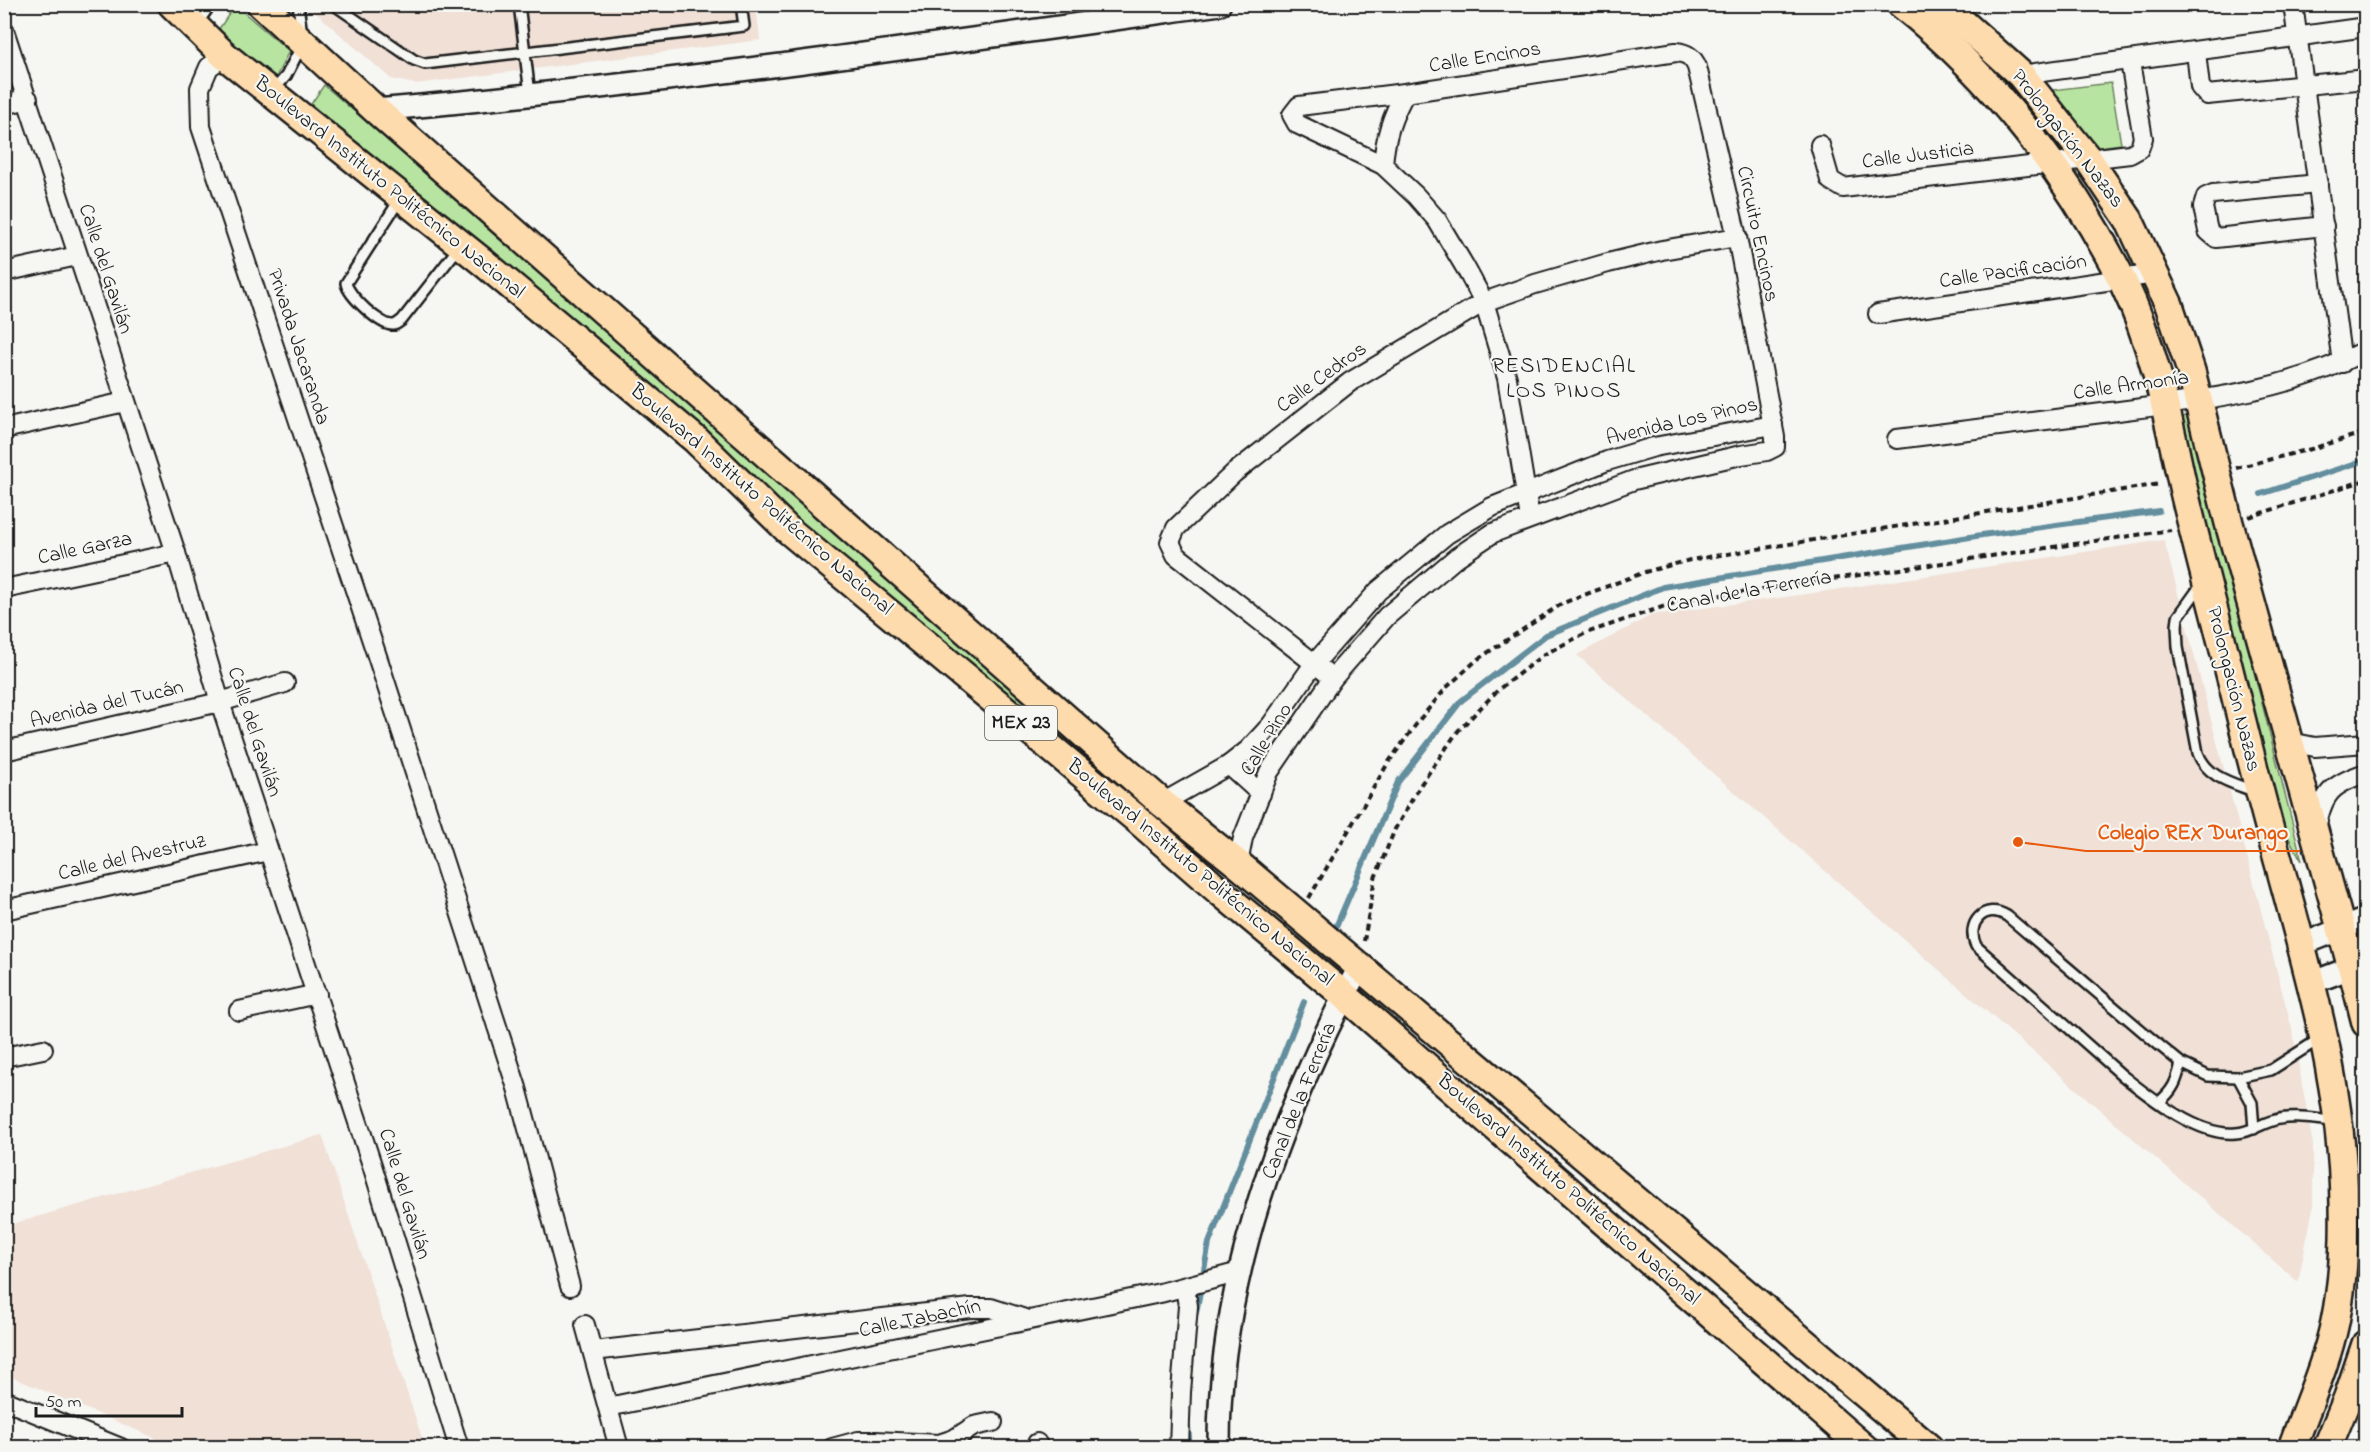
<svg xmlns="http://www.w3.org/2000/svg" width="2370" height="1452" viewBox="0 0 2370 1452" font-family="'Indie Flower',sans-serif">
<rect width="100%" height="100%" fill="#f6f6f2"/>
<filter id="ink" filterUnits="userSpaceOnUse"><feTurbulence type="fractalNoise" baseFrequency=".0167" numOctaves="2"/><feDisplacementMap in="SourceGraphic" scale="12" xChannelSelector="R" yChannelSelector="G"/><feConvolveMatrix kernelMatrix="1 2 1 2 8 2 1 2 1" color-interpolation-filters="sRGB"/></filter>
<g filter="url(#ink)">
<g fill="#f0e0d6">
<path d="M307,5h449l4,35 -345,44 -24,-5z"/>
<path d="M2164,540l128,489 21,116v63l-15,74 -721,-627 75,-40 155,-21z"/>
<path d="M322,1135l103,312h-249l-171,-73v-148z"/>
</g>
<g fill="#b8e4a1" stroke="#6a805e" stroke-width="1.5">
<path d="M235,5l54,46 -15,30 -55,-52z"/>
<path d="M2111,83l10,61 -36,5 -42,-58z"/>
<path d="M324,85l797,694 -11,13 -799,-688z"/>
<path d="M2189,415l113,446 -18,-31 -49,-184 -55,-228z"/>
</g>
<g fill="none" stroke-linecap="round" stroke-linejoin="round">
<g stroke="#638e9e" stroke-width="6">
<path d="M2261,494l105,-34"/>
<path d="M1333,934l65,-152 63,-81 85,-66 117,-48 319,-52 177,-24"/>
<path d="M1196,1313l13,-70 95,-241"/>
<path d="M1188,1427l2,21"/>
</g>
<defs>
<g id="service">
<path d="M333,4l81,56 11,4 319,-38 -3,-22"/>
<path d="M519,4l11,90"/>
<path d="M197,24l14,-20"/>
<path d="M273,91l13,-15 17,-33 -5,-39"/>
<path d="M400,199l-54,84c2,12 35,44 48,42 3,-1 5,-3 8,-5l58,-74"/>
<path d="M2201,585l-23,32 -1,9 1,21 20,106c9,25 35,30 58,39"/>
<path d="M2321,1038l-50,32 -33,7 -30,-1 -27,-13 -27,-22 -147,-125c-22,-14 -42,7 -31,30l147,130c28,22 76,61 113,57 15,-1 26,-10 39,-13 19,-5 42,0 60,1"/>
<path d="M2238,1077l14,26 2,26"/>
<path d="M2159,1102c14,-11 18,-21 22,-39"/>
</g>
<g id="minor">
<path d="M2293,4l49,359"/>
<path d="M4,30l172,523 44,149 152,463 87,283"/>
<path d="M2196,52l4,35 7,8 159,-16"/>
<path d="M225,56l-16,11 -9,21 1,39 177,532 139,429 53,198"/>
<path d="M2021,75l345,-48"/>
<path d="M4,105l24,-6"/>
<path d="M1820,145l10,35 13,8 287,-34 9,-5 4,-11 -13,-76"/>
<path d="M1383,165c2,-28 9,-49 22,-72"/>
<path d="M2318,184l-105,10 -7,3 -3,10 5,24 8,7 108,-12"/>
<path d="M4,272l73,-16"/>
<path d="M1878,314l277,-40"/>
<path d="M4,429l121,-27"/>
<path d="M1897,439c71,-9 142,-18 213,-27 86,-11 178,-20 256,-62"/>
<path d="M4,589l172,-36"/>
<path d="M1333,678l-157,-123 -6,-13 6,-14 58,-55 116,-91 134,-80 51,-18 73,-21 54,-13 75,-13"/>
<path d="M2290,742l25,5 51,-4"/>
<path d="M4,751l216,-49 65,-19"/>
<path d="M1229,765l32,29"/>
<path d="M1162,803l67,-38 19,-15 23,-25 43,-61 64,-73 69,-57 45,-27 115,-46 47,-14 119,-22"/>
<path d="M2316,830c6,-36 15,-46 50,-57"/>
<path d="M1238,864l5,-26 26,-66 64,-94 54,-62 70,-59 36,-24 141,-53 107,-25 26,-4 8,-4v-10l-38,-200 -40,-170c-4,-10 -10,-14 -21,-15l-271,41 -106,13 -7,9 5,9 86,41 33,31 21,24 28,47 19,35 23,76 23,140"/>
<path d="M4,910l264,-59"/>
<path d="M239,1011l78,-17"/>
<path d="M4,1057l39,-8"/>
<path d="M585,1325l34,123"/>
<path d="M593,1351l378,-43h20l34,11"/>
<path d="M4,1400l117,48"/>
<path d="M608,1407l552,-114 80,-21"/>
<path d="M1037,1443l2,5"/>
<path d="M832,1448l26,-7h17l64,3 15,-5 20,-13 19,-4"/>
<path d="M1179,1448l2,-56 7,-86 -3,-19"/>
</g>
<g id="tertiary">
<path d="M376,110c283,-25 563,-66 844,-106"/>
<path d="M2301,945l65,-26"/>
<path d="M2311,983l55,-21"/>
<path d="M1219,1448c-1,-168 62,-334 140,-481"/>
</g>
<g id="primary">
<path d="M172,4l53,52 259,207 212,177 91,89 351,291 80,70 126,105 520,453"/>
<path d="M261,4l115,106 786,693 76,61 691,584"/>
<path d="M1901,4c93,74 170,174 223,280 31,64 44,135 59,203 13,56 28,112 42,167 18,71 35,142 55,213 30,110 63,223 64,338 1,39 -1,78 -9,117 -9,43 -28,84 -43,126"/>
<path d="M1942,4l79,71 67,84 41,61 40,85 22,66 38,152 123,445 14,55"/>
<path d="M2327,1448l21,-51 18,-53"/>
</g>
</defs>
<use href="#service" stroke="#1c1c1c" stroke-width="14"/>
<use href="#minor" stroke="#1c1c1c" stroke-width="22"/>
<use href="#tertiary" stroke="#1c1c1c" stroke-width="26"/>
<use href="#primary" stroke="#1c1c1c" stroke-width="32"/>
<g stroke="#1c1c1c" stroke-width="4" stroke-dasharray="6 4.5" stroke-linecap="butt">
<path d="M2236,468l75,-19 55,-17"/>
<path d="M2249,517l117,-37"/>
<path d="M1309,898l79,-135 32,-44 27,-32 31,-28 85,-56 82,-31 45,-12 470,-76"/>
<path d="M1364,941l11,-63 20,-49 26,-45 37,-53 41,-42 44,-34 43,-22 94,-32 491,-71"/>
</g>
<use href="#service" stroke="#f6f6f2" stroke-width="9"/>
<use href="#minor" stroke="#f6f6f2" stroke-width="18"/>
<use href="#tertiary" stroke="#f6f6f2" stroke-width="21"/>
<use href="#primary" stroke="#fedbac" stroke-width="27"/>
</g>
</g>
<g text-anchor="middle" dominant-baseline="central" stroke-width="4.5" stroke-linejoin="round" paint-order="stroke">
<rect fill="#f6f6f2" stroke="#5d5d5c" stroke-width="1.5" x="985" y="706" width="72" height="34" rx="4.5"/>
<g font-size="20" font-weight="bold" fill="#1c1c1c">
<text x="1021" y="723">MEX 23</text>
</g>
<g font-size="21" fill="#1c1c1c" stroke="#f6f6f2">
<text transform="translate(1485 58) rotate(-9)">Calle Encinos</text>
<text transform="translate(2067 139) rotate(52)">Prolongación Nazas</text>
<text transform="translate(1918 156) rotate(-7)">Calle Justicia</text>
<text transform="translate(389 188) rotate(39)">Boulevard Instituto Politécnico Nacional</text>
<text transform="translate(1757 234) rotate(78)">Circuito Encinos</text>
<text transform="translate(105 269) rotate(72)">Calle del Gavilán</text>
<text transform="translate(2013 272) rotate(-8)">Calle Pacificación</text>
<text transform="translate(298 347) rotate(72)">Privada Jacaranda</text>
<text transform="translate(1322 378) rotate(-36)">Calle Cedros</text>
<text transform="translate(2131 386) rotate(-8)">Calle Armonía</text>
<text transform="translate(1682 422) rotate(-13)">Avenida Los Pinos</text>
<text transform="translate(761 500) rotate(41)">Boulevard Instituto Politécnico Nacional</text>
<text transform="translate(85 549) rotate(-12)">Calle Garza</text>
<text transform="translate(1749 592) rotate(-10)">Canal de la Ferrería</text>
<text transform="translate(2233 689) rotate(76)">Prolongación Nazas</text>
<text transform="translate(107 705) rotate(-13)">Avenida del Tucán</text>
<text transform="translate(254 732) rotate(72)">Calle del Gavilán</text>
<text transform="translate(1267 740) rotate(-59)">Calle Pino</text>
<text transform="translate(132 858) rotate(-13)">Calle del Avestruz</text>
<text transform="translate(1200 873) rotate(40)">Boulevard Instituto Politécnico Nacional</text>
<text transform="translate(1300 1101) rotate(-68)">Canal de la Ferrería</text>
<text transform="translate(1568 1190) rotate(41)">Boulevard Instituto Politécnico Nacional</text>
<text transform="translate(404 1194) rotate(73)">Calle del Gavilán</text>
<text transform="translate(920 1319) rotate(-12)">Calle Tabachín</text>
</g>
<g font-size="22" letter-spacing="1.5" fill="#1c1c1c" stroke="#f6f6f2">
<text x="1564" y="367">RESIDENCIAL<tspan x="1564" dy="25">LOS PINOS</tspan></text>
</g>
</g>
<path fill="none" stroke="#e8590c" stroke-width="2" d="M2018 842L2086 851H2300"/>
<circle fill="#e8590c" stroke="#f6f6f2" stroke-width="2" cx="2018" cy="842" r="6"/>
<g font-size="22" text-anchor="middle" font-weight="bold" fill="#e8590c" stroke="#f6f6f2" stroke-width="4.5" stroke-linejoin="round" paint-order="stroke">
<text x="2193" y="839">Colegio REX Durango</text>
</g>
<rect width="2370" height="1452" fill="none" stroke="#f6f6f2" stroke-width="24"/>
<rect x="12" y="12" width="2346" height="1428" fill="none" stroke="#1c1c1c" stroke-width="2" filter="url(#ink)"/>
<path d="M36 1407v9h146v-9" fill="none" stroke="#1c1c1c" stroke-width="3"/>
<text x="45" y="1407" font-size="18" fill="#1c1c1c" stroke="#f6f6f2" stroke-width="4.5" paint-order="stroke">50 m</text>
</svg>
